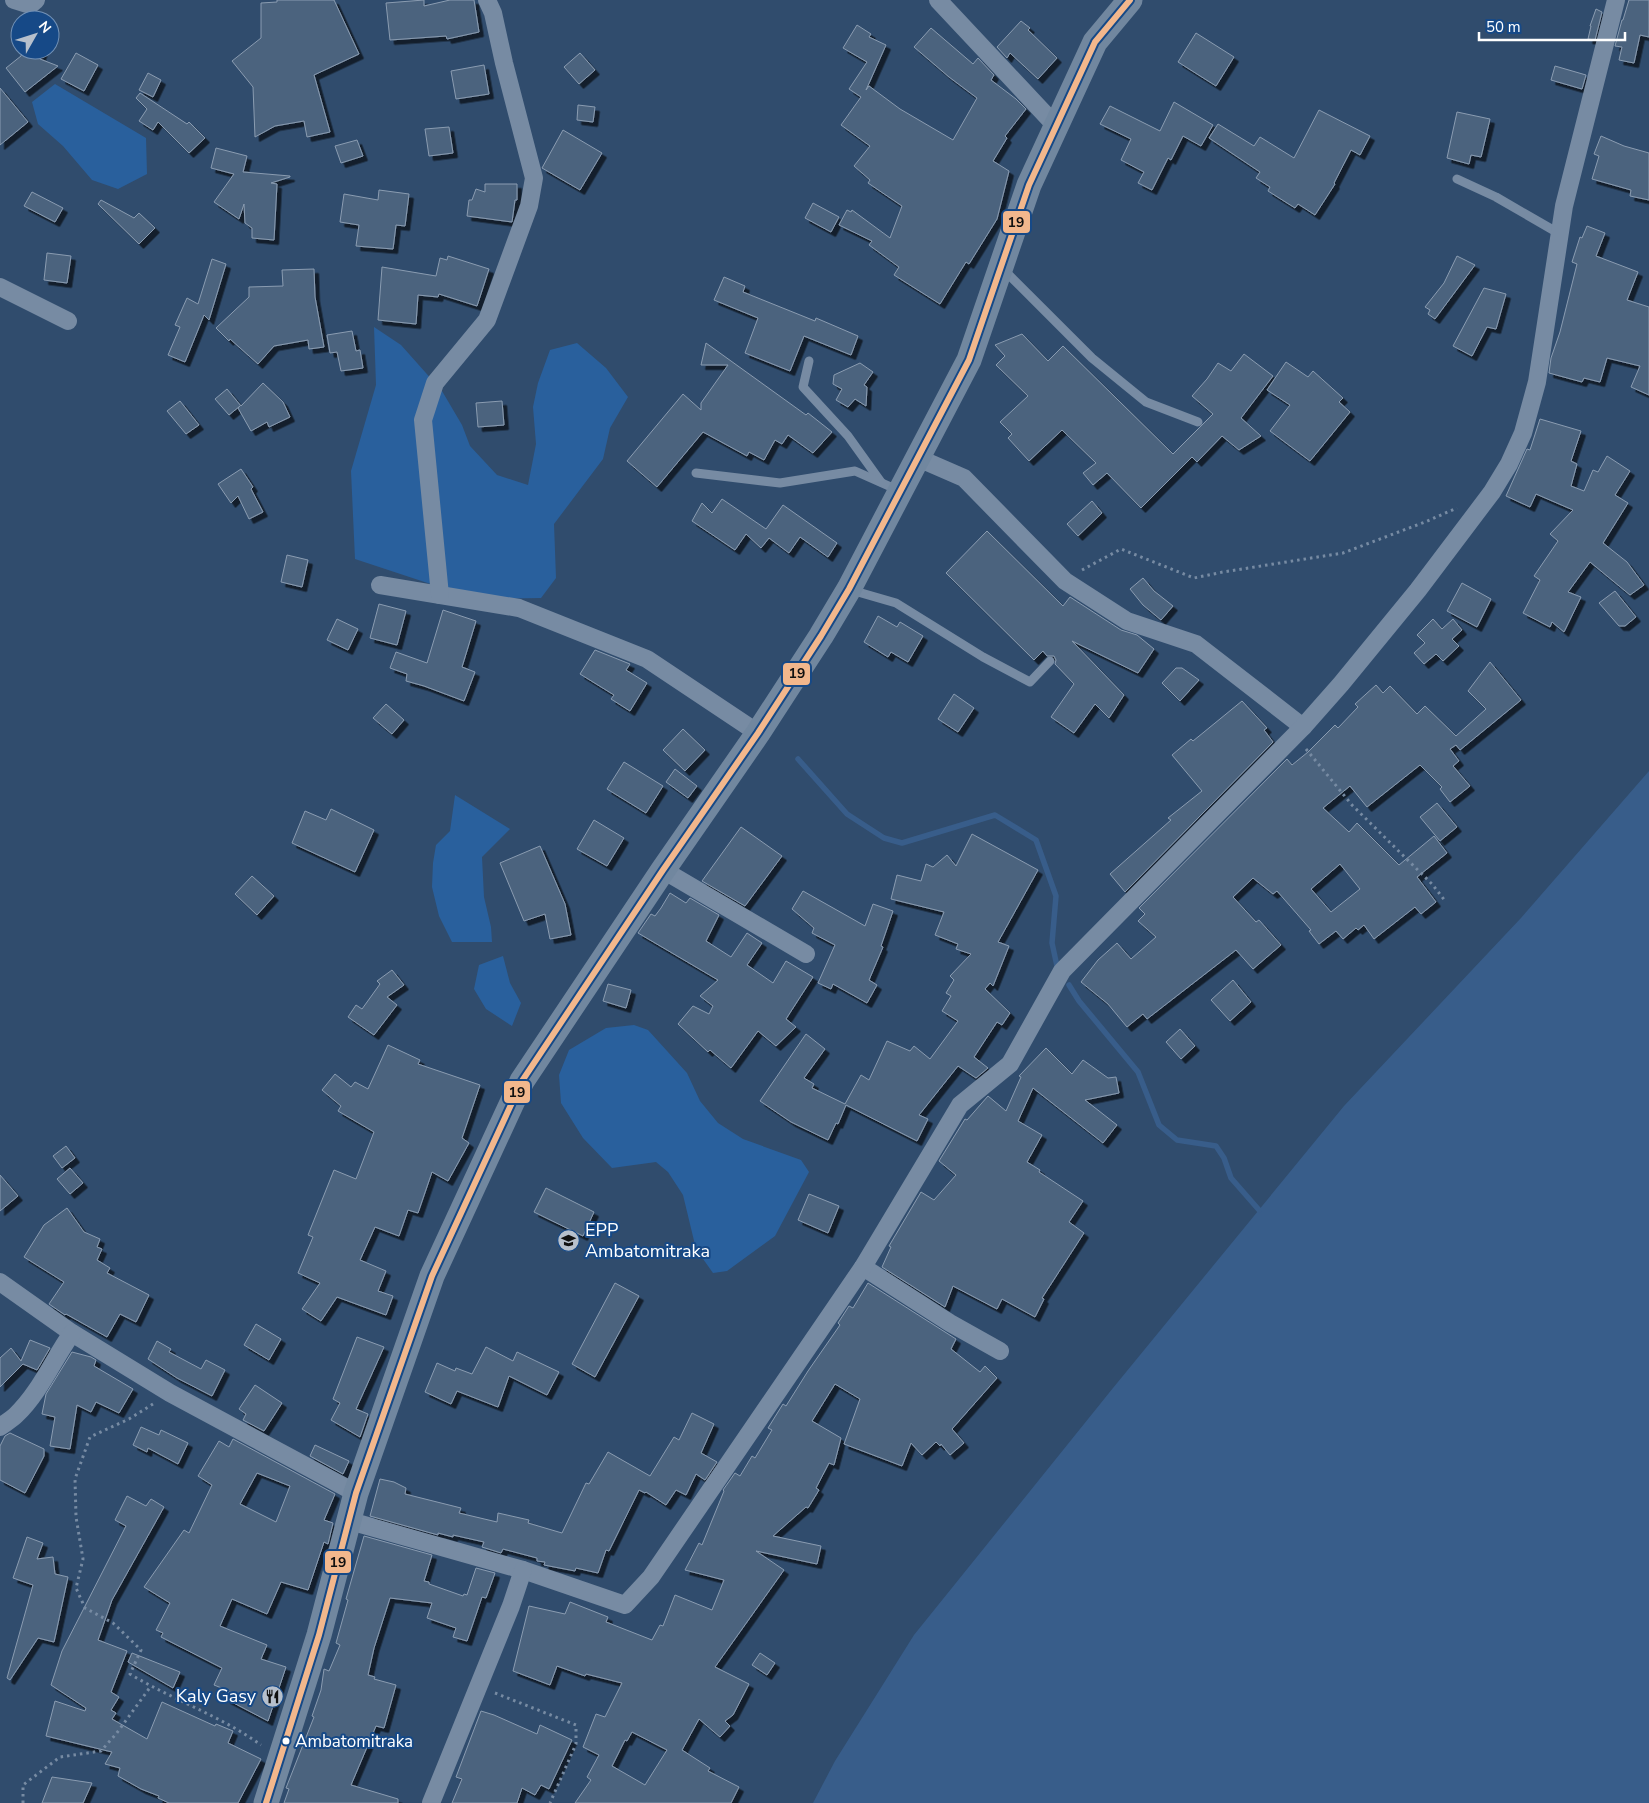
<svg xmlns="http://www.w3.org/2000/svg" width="1649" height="1803" viewBox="0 0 1649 1803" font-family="'Nunito Sans',sans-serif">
<defs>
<filter id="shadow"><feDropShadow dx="4.5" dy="4.5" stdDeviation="0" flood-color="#0009"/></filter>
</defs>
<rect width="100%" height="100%" fill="#304c6d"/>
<g fill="#29609d">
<path d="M55,84l91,54 1,36 -29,15 -26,-9 -29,-34 -25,-22 -6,-22z"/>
<path d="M374,327l27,18 41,46 20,34 8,21 27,29 31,10 8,-41 -3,-37 5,-24 12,-33 27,-7 29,25 22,29 -18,31 -7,31 -49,65 2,54 -15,20 -65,1 -121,-40 -4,-88 25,-86z"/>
<path d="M455,795l55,34 -28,28 2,40 7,30 1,15h-40l-13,-26 -7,-29 1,-24 3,-18 14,-14z"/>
<path d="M503,956l7,27 11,20 -9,23 -26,-17 -12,-20 5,-24z"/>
<path d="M634,1025l14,5 39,43 13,28 18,22 25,16 58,21 8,12 -34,64 -48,35 -14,2 -17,-24 -13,-54 -15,-23 -12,-10 -44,6 -29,-30 -22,-35 -2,-28 10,-25 37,-22z"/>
</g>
<path fill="#385d8a" d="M1649,771v1032h-836l22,-42 79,-126 199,-247 231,-282 177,-188z"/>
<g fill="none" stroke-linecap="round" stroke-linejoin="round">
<g stroke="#385d8a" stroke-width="5.5">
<path d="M798,759l49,55 37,24 18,5 93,-28 41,25 20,56 -4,47 5,23"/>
<path d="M1069,985l10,16 59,71 21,53 18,15 39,6 8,12 7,20 28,32"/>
</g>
</g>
<g fill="#4c637e" stroke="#8a9cb1" fill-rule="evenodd" filter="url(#shadow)">
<path d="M277,0h57l25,54 -45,21 16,57 -23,5 -3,-16 -29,5 -20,11 -2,-50 -21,-26 29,-23v-35l16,-1z"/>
<path d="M424,0v6l26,-6h24l5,32 -32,7 -1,-3 -56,4 -4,-37z"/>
<path d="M1629,0h20v37l-9,-2 -6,28 -15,-3 3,-13 -7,-1 7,-26h1z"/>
<path d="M1596,9l6,3 -7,28 -7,-1 3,-13h-1z"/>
<path d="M1021,21l9,7 -2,2 29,28 -19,21 -28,-26 -3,5 -10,-11z"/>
<path d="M857,25l14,9 -2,3 17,8 -20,45 3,-4 31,23 53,31 24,-42 -28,-21 -35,-30 17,-19 42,36 5,-6 16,17 -3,5 25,19 10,10 -21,27 2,2 -14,23 16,10 -12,48 -28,45 -3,-2 -26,42 -46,-29 5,-8 -30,-22 3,-4 -33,-16 8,-15 4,2 1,-2 38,28 12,-32 -34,-23 2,-3 -16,-14 16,-20 -29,-21 20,-28 -12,-8 18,-27 -24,-14z"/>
<path d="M1196,33l38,24 -18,29 -38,-24z"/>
<path d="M23,50h20l-3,9 18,7 -33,26 -19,-24 15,-12z"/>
<path d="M76,53l22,12 -14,26 -23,-12z"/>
<path d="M580,53l15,17 -16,14 -15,-17z"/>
<path d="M484,65l5,29 -33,5 -5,-28z"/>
<path d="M1555,66l31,9 -4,14 -31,-9z"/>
<path d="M148,73l13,7 -8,17 -14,-7z"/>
<path d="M0,88l28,34 -28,23z"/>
<path d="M140,93l47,31 2,-2 16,16 -16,15 -31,-31 -5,8 -14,-9 8,-12 -11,-11z"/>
<path d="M1174,102l39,23 -12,21 -18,-10 -12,24 -3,-2 -16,32 -14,-7 6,-11 -23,-12 10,-21 -31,-15 10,-18 50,25z"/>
<path d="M578,105l17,2 -2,15 -16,-2z"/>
<path d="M1319,110l51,26 -10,19 -9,-5 -17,33 1,1 -20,31 -17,-11 -3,4 -27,-17 2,-4 -14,-9 4,-6 -51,-34 9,-14 36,22 6,-9 34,21z"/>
<path d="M1457,112l33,7 -9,38 -10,-2 -2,9 -22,-6z"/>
<path d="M449,127l4,26 -24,3 -4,-27z"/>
<path d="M563,130l39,23 -22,37 -38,-22z"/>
<path d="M1601,136l23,10 25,7v47l-19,-4 1,-6 -39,-11 7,-23 -5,-2z"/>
<path d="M357,140l6,16 -22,7 -6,-17z"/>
<path d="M216,148l31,8 -4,16 47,4v1l-19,6 6,1 -3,56 -22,-2v-10l-7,-5 -1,-19 -5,15 -25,-17 20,-28 -23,-6z"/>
<path d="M485,184h32v16h-2l-3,22 -45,-6 2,-16h3l4,-11 9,3z"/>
<path d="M379,190l30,4 -4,32 -9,-1 -3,24 -37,-3 3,-21 -19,-3 4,-28 34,6z"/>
<path d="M32,192l31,16 -8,14 -31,-16z"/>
<path d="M101,200l33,18 5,-5 16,15 -16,16 -41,-40z"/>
<path d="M813,203l26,14 -8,15 -26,-14z"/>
<path d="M1587,226l18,7 -9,23 42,16 -11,28 22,7v88l-18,-8 9,-21 -33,-8 -7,24 -16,-4 -2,4 -33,-9 2,-15 9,-26 17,-68 -5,-2 8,-25 2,1z"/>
<path d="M47,253l24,3 -4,27 -23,-3z"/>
<path d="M448,256l41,13 -12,37 -38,-12 -1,3 -20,-2 -2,29 -38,-4 4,-53 54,9 4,-18 7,2z"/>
<path d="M1457,256l18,9 -40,54 -7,-5 2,-4 -5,-3 19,-24z"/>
<path d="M212,259l14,5 -17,56 -5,-5 -19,47 -17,-7 12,-28 -5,-2 12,-27 11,6z"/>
<path d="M314,269l1,28 9,50 -15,2 -1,-9 -34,6 -16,18 -28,-25 -1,2 -13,-13 33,-31v-10l34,-1 -1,-16z"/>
<path d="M724,277l21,9 -2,6 72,29 1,-3 42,18 -7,19 -47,-19 -14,35 -45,-18 13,-35 -44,-18z"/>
<path d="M1484,288l22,6 -10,35 -9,-2 -15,29 -19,-10z"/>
<path d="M352,331l4,20 4,-1 3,18 -22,3 -4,-19 -7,1 -3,-18z"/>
<path d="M1022,334l26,27 15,-15 110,108 40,-40 -21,-18 15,-17 11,-16 13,8 13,-17 29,22 -32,42 20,18 -22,14 -17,-14 -25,26 -5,-5 -51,51 -34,-35 -14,12 -10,-12 13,-10 -34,-33 -33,31 -21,-23 4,-4 -12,-12 28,-26 -32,-31 9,-9 -10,-11z"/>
<path d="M706,343l100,72 2,-2 24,19 -19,21 -25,-18 -6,9 -7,-4 -11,20 -15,-8 -2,4 -44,-24 -46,55 -30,-26 56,-67 18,16v-7l27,-38h-27z"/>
<path d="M1286,362l22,15 5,-6 30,27 -4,4 11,10 -40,49 -40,-30 20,-26 -23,-15z"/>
<path d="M860,363l13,9 -9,13 3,2 -1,19 -11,-7 -7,8 -12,-7 6,-11 -9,-5 1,-9z"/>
<path d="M263,383l20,19 7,15 -21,10 -2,-5 -16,9 -13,-23 2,-2 -11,9 -14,-16 12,-10 14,17z"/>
<path d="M180,401l19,24 -13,9 -19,-23z"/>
<path d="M502,401l2,24 -26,2 -2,-24z"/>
<path d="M1540,419l41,12 -10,30 6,3 -6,22 13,5 9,-21 5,2 9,-16 23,15 -15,24 13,8 -25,40 24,19 17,23 -14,10 -40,-33 -22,30 13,5 -17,35 -12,-10 -2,5 -27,-14 17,-33 -6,-4 24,-35 -8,-7 23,-24 -37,-16 -6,13 -24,-11 21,-47 3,1z"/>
<path d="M241,469l12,18 -2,2 12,23 -14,7 -11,-23 -7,7 -13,-19z"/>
<path d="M722,499l44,30 17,-24 54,38 -9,14 -28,-20 -11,16 -20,-15 -8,10 -15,-14 -11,16 -43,-29 10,-18 10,10z"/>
<path d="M1092,501l10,12 -24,23 -11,-12z"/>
<path d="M987,531l76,75 7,-9 51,33 16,5 17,14 -16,24 -66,-32 52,54 -15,23 -14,-14 -21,29 -23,-16 23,-33 -19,-20 1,-4 -2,-4h-7l-4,-5 -9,9 -88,-87z"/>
<path d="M287,555l21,5 -6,27 -21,-5z"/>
<path d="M1143,578l11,13 19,15 -12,14 -18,-15 -13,-16z"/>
<path d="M1462,583l29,16 -14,28 -30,-16z"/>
<path d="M1615,591l21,26 -11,9h-6l-20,-23z"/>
<path d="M379,604l27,7 -9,34 -27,-7z"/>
<path d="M443,610l33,11 -14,46 13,5 -11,29 -40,-15 -18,-5 1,-7 -17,-6 6,-16 31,11z"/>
<path d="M878,616l19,11 3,-5 23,14 -15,26 -17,-10 -3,5 -24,-15z"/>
<path d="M337,619l21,10 -10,21 -21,-10z"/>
<path d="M1433,619l9,10 11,-10 9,11 -10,9 7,7 -16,15 -7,-7 -12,10 -10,-11 11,-10 -8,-8z"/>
<path d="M595,650l35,14 -4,6 21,13 -17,28 -19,-12 3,-4 -34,-21z"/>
<path d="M1490,662l31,38 -61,50 -4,-5 -6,4 9,12 -6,5 17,20 -20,16 -10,-13 2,-2 -22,-22 -53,42 -17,-21 -27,22 26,24 8,-9 42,42 35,-29 13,17 -30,24 19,25 -15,12 -6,-7 -41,32 -10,-14 -6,5 -2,-2 -13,11 -7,-8 -17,13 -10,-13 2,-1 -34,-39 -4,3 -20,-16 -20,19 23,25 3,-2 22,25 -28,24 -17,-19 -89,69 -4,-5 -16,13 -19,-23 -27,-22 17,-22 19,-17 14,16 25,-22 -18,-16 7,-7 -6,-6 148,-149 5,6 16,-13 27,-27 3,3 20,-21 -3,-3 21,-19 7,8 7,-7 27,28 8,-8 31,30 30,-27 -18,-18zM1340,864l20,25 -29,23 -20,-23z"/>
<path d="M1176,668h6l17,12 -19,21 -18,-18z"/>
<path d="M954,694l20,14 -16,24 -20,-13z"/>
<path d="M1242,701l25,27 -3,2 9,12 -148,150 -15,-18 61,-54 -3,-2 34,-27 -30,-36 19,-16 2,2z"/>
<path d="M386,704l18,16 -12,14 -19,-16z"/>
<path d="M683,729l22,21 -20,21 -22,-21z"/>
<path d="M624,762l39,24 -17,27 -39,-24z"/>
<path d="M675,769l22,17 -9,12 -22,-16z"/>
<path d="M1437,803l20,24 -17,14 -20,-24z"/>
<path d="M331,809l43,21 -19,42 -63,-29 13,-32 21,9z"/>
<path d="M594,820l30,18 -17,28 -30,-17z"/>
<path d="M741,827l41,29 -37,50 -43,-25z"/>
<path d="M972,834l66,36 -40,72 11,4 -16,40 -3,-3 -5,6 25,24 -8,12 -5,-3 -23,35 14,11 -12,10 -18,-12 -39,49 9,4 -11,22 -71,-36 -8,19 -2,-1 -8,17 -37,-18 -31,-21 46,-67 19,15 -21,29 10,6 -2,4 33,16 16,-29 8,5 18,-39 23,10 4,-5 16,13 28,-38 -16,-10 9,-15 -5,-3 8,-13 -4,-4 21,-22 -15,-5 2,-5 -23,-9 9,-23 -53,-13 6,-24 24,6 5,-17 7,3 14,-12 9,11z"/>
<path d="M540,846l25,58 6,31 -21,4 -5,-25 -21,7 -24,-58z"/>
<path d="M252,876l22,20 -17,19 -22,-21z"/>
<path d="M803,891l62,35 8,-22 20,7 -12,35 2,1 -14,33 8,5 -10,18 -34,-19 -2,5 -13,-6 17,-38 -23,-12 2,-5 -22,-19z"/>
<path d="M670,893l16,10 4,-5 29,17 -13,26 25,16 16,-24 15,10 -15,22 26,18 13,-22 27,16 -27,42 10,8 -20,19 -18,-15 -27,37 -21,-18 -2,2 -30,-28 15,-18 16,8 4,-8 -13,-10 18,-16 -80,-47 13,-19 4,2 6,-8z"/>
<path d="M392,970l12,15 -17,12 10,8 -23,30 -26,-18 8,-12 6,4 18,-25 -3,-3z"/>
<path d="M1233,980l18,22 -21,19 -19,-21z"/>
<path d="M608,984l23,6 -5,18 -23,-7z"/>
<path d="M1180,1029l15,17 -14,13 -15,-17z"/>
<path d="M388,1045l32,15 -2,4 62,21 -18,53 7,5 -21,38 -16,-9 -14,41 -10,-3 -9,26 -24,-9 -15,33 26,11 -8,20 15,5 -7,19 -49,-18 -16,24 -19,-12 18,-26 -22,-10 15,-36 -5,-2 26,-65 22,9 18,-47 -36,-21 3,-5 -19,-16 13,-16 16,13 4,-5 13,7z"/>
<path d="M1046,1048l26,26 11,-14 25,18 8,-1 3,16 -34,7 32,25 -14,18 -70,-55 -15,33 24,14 -15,27 13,8 -1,2 44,29 -14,21 15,11 -42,65 2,1 -9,18 -33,-18 -5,10 -44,-23 -8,21 -63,-40 9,-20 -2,-1 32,-54 13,8 22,-25 -17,-14 26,-42 2,1 21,-24 18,15 15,-34 -2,-1z"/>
<path d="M66,1146l9,12 -13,10 -9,-12z"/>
<path d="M70,1168l13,15 -13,11 -13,-15z"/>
<path d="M0,1175l18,21 -18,15z"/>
<path d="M546,1188l48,24 -11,24 -49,-24z"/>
<path d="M809,1194l30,12 -11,27 -30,-13z"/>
<path d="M67,1208l17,24 16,7 -3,8 5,2 -5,11 13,8 -3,5 42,22 -13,27 -16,-8 -13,23 -41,-23 -1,1 -16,-11 15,-22 -40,-25 20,-32z"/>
<path d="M615,1283l24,13 -44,81 -23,-13z"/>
<path d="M868,1283l88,56 -5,10 29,23 5,-6 12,12 -45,51 12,14 -14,12 -9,-11 -1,2 -4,-4 -14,13 -11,-12 -9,23 -58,-22 16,-45 -25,-15 -23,37 29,17 -7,27 -5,-2 -13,25 3,2 -11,18 -2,-1 -33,29 48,10 -4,18 -61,-13 28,19 -69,97 34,17 -16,31 -8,6 5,5 -10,11 -21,-18 -17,31 28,18 -2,3 31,16 -8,16h-156l16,-23 -4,-3 12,-22 -16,-8 13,-33 9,3 17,-34 -36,-9 -1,2 -28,-10 -7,19 -37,-14 16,-65 36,8 5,-12 38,15 -2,5 46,18 8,-15 3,1 12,-31 37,15 12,-30 -39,-10 14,-27 3,2 22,-54 -1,-1 12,-17 5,3 12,-20 3,2 17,-28 -4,-2 15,-24 3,2 22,-35 32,-46 -2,-2 11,-17 4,2zM632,1732l35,18 -22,35 -33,-19 13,-26 2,1z"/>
<path d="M256,1324l25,15 -12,21 -25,-15z"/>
<path d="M357,1337l27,10 -28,62 12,5 -8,23 -29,-17 9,-17 -7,-4z"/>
<path d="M30,1340l20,8 -13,22 -14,-6 -23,23v-29l11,-10 10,13z"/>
<path d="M157,1341l14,8 -2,3 32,17 5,-9 19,10 -13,26 -35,-18 -29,-19z"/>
<path d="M486,1347l27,14 4,-9 42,20 -12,23 -38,-19 -11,31 -41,-16 -6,13 -26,-12 12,-29 18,8 1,-3 16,6z"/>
<path d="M72,1352l19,5 5,3 -2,6 39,23 -14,24 -23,-11 -5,10 -14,-7 -7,44 -20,-3 5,-29 -13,-3 4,-20z"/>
<path d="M255,1385l27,18 -18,28 -21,-11 3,-6 -7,-5z"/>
<path d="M692,1413l22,11 -13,29 16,9 -12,18 -9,-6 -10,21 -10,-5 -10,15 -20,-13 -1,1 -6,-3 -30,61 -3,-1 -8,23 -22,-5 -1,3 -31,-6 1,-3 -8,-1v-3l-34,-9 -2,4 -19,-6 2,-5 -31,-7v2l-15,-4v2l-68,-19 10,-37 14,3 12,6 -1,6 56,14 -2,5 38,9 1,-9 31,7 -1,3 34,10 24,-50 3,1 19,-32 42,24 24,-39 5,3z"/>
<path d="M141,1427l18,8 2,-5 27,13 -10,21 -30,-16 -1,4 -14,-7z"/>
<path d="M10,1433l34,16v7l-19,37 -25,-13v-34l5,-10z"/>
<path d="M233,1439l102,55 -11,26 9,3 -5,21 -4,-2 -16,48 -27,-8 -14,32 -35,-15 -12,27 47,19 -6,14 25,8 -18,54 -42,-22 3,-8 -15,-6 8,-17 -61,-31 2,-4 -7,-3 14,-27 -26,-16 40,-57 5,3 23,-48 -14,-9 21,-35 10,6zM257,1473l33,13 -14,36 -36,-18z"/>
<path d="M315,1445l34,16 -6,13 -33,-18z"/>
<path d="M127,1496l19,10 5,-7 13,8 -52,93 -14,40 29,11 -16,41 8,5 -8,13 5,3 -4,6 35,20 15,-37 53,24 1,-2 17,7 -5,12 33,16 -23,44h-69l-11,-5 1,-2 -18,-7 -23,-13 2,-8 -15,-4 7,-12 -66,-16 9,-35 30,10 1,-3 -35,-23 11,-34 64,-125 -11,-6z"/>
<path d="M364,1536l68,19 -8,26 5,1v2l34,12 1,-2 3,1 9,-27 19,5 -9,25 -4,-1 -15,44 -14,-4 3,-9 -29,-10 5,-15 -42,-5 -16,50 -6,27 7,2 -1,2 22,6 -12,43 -8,-2 -25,59 47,14v4h-114l5,-14 -3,-1 28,-71 -2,-1 9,-26 3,-21 5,2 11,-26 -4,-2 12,-43 -2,-1z"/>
<path d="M27,1537l16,6 -6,16 16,-2 2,17 13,3 -14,65 -16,-4 -28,42 -3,-2 26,-93 -20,-7z"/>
<path d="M132,1653l48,19 -7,16 -45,-26z"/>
<path d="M760,1653l15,10 -8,12 -15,-10z"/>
<path d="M481,1711l13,4 43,19 3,-9 32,15 -23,49 -8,-4 -6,10 -13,-7 -5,15h-65l10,-24 -6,-2z"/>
<path d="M52,1777l40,6 -9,20h-41z"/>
</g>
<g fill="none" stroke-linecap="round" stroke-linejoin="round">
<g stroke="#778ba3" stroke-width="3" stroke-dasharray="2.5 4" stroke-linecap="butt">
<path d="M1082,570l39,-21 73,29 29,-6 120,-19 82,-31 32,-14"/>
<path d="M1306,749l46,56 80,79 14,18"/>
<path d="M153,1404l-24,15 -39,18 -15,42 1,38 7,42 -7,29 9,20 28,15 28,27 -11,24c43,26 91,42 131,71"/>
<path d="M495,1693l81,32v19l-26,59"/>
<path d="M23,1803v-18l37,-28 41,-6 15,-17 35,-48"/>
</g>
<g stroke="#778ba3" stroke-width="9">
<path d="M1457,179l39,18 64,37"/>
<path d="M1003,269l89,89 54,44 52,20"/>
<path d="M809,361l-6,26 45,49 33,46"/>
<path d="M696,473l84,10 75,-12 45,20"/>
<path d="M851,590l45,13 87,54 47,25 20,-21"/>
</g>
<g stroke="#778ba3" stroke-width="18">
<path d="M14,0l16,5 6,-5"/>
<path d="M938,0l118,126"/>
<path d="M0,287l68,34"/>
<path d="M918,458l46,20 101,103 62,40 69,23 107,83"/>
<path d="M380,585l139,23 128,51 111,74"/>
<path d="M440,595l-17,-175 12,-37 52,-63 42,-114 5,-28 -30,-115 -11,-50 -6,-13"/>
<path d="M663,870l143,84"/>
<path d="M863,1267l87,56 50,28"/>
<path d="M0,1282l72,51 98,60 186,100"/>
<path d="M0,1427c5,-4 11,-7 16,-12 24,-23 37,-55 56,-82"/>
<path d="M350,1521l173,49 102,35 26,-28 212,-310 97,-162 50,-41 52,-93 241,-244 38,-43 77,-94 74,-98 17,-28 14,-31 14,-51 27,-176 52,-206"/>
<path d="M431,1803l80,-197 12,-36"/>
</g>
<path stroke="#71879f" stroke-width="25" d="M266,1803l53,-168 37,-142 76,-217 90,-195 141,-211 95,-137 63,-97 28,-47 120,-229 60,-175 66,-143 35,-42"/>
<defs>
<path id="bus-1" d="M266,1803l53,-168 37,-142 76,-217 90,-195 141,-211 95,-137 63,-97 28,-47 120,-229 60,-175 66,-143 35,-42"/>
</defs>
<use href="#bus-1" stroke="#164987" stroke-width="10"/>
<use href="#bus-1" stroke="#f2b78c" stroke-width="6"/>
</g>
<defs>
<symbol id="school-disc" viewBox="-11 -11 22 22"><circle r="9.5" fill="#b7c0cc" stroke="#164987"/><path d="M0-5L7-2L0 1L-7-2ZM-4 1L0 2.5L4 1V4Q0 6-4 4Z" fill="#111"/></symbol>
<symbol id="restaurant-disc" viewBox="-11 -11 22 22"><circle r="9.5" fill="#b7c0cc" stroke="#164987"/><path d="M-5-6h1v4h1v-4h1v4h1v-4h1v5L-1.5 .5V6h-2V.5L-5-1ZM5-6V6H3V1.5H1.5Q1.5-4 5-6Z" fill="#111"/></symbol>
</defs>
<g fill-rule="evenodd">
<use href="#school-disc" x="556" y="1228" width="25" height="25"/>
<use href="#restaurant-disc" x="260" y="1684" width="25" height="25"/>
</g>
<circle fill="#fff" stroke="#164987" stroke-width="2" cx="286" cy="1741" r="4.5"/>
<g text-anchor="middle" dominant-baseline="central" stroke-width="4" stroke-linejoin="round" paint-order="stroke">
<g font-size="17" fill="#fff" stroke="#164987" text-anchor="start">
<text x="295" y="1741">Ambatomitraka</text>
</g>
<g font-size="18" fill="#fff" stroke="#164987" text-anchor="start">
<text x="585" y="1230">EPP<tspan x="585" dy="21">Ambatomitraka</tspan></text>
<text x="256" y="1696" text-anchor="end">Kaly Gasy</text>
</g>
</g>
<g stroke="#164987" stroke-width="2">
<rect x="1002" y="210" width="29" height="24" rx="5" fill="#f2b78c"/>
<rect x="782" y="662" width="29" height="24" rx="5" fill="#f2b78c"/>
<rect x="503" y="1080" width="28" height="24" rx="5" fill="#f2b78c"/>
<rect x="324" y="1550" width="28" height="24" rx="5" fill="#f2b78c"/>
</g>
<g font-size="14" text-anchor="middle" font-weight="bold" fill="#111">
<text x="1016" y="227">19</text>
<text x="797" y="678">19</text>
<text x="517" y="1097">19</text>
<text x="338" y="1567">19</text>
</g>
<g transform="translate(35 35) rotate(51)"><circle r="24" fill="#164987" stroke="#7392b7"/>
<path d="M0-4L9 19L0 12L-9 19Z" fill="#b7c0cc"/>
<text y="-8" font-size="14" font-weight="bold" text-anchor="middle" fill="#ffffff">N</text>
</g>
<path d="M1479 32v8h146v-8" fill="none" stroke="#ffffff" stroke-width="2.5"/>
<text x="1486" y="32" font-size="15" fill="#ffffff" stroke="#164987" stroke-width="4" paint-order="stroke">50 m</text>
</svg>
